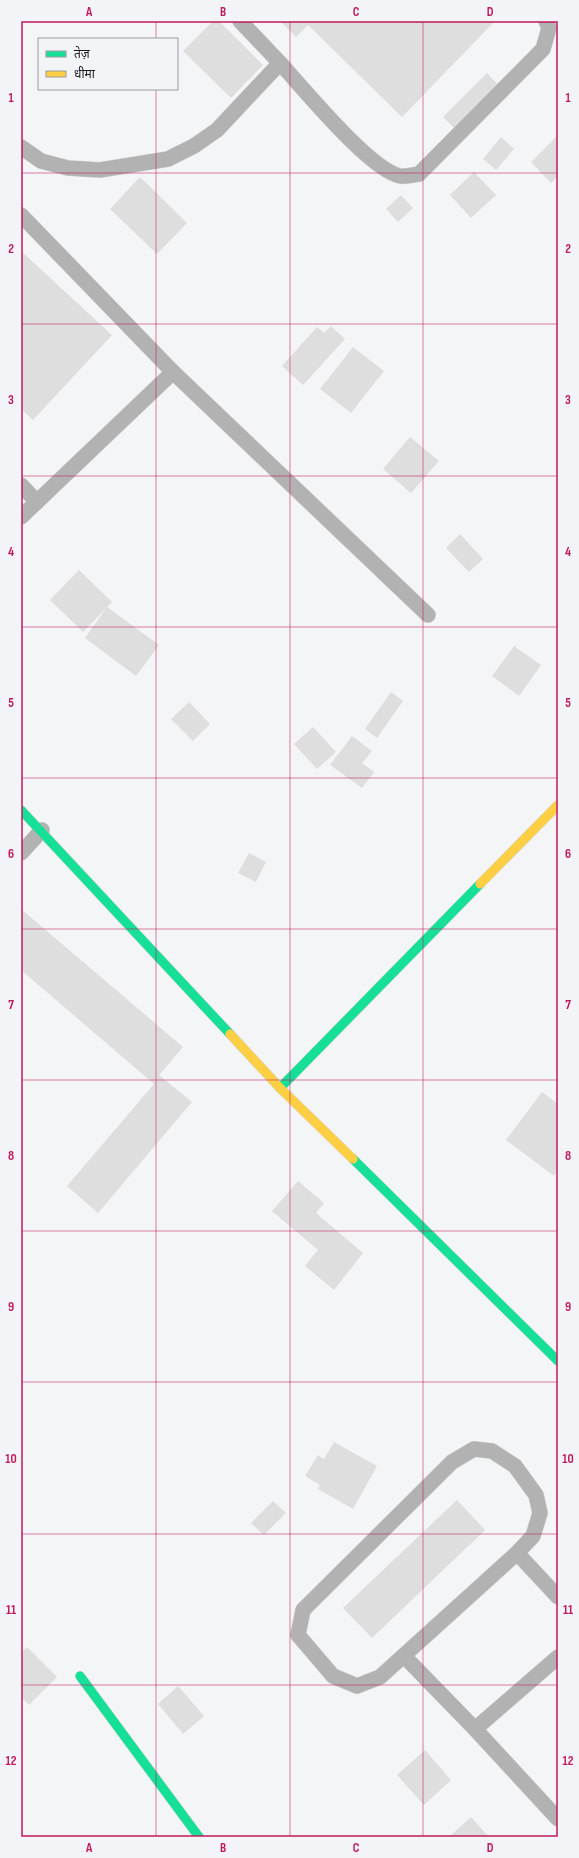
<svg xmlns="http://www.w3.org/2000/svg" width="579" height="1858" viewBox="0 0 579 1858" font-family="'Sofia Sans Condensed','Noto Sans Devanagari',sans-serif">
<rect width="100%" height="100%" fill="#f4f5f6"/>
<g fill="#dededf">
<path d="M213,21h6l44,44 -32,33 -48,-47z"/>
<path d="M280,21h215l-93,96 -94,-92 -12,12z"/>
<path d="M487,73l12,13 -44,43 -12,-12z"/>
<path d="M558,135v41l-7,7 -20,-21z"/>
<path d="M501,137l13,12 -18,21 -13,-11z"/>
<path d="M474,172l22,23 -25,23 -21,-23z"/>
<path d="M140,177l47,46 -30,31 -47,-45z"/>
<path d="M401,195l12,13 -15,14 -12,-13z"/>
<path d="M21,251l91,84 -79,85 -12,-11z"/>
<path d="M331,326l14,13 -42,46 -21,-19 35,-39 7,6z"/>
<path d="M353,347l31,24 -33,42 -31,-24z"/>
<path d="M410,437l29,24 -28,32 -28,-24z"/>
<path d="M460,534l23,25 -14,13 -23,-24z"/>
<path d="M79,570l33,32 -29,30 -33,-32z"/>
<path d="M107,607l52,38 -23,31 -51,-38z"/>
<path d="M514,646l27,19 -22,31 -27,-20z"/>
<path d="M391,692l12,9 -26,37 -12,-9z"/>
<path d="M189,702l21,22 -17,17 -22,-22z"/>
<path d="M313,727l23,25 -19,17 -23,-25z"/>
<path d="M352,736l20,15 -10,12 12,9 -12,16 -32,-23z"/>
<path d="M249,853l17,9 -10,20 -18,-9z"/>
<path d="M21,909l162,138 -24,28 33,27 -94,111 -31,-27 87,-102 -133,-114z"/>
<path d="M542,1092l16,12v66l-4,6 -48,-36z"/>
<path d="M298,1181l26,22 -8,10 47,40 -29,37 -29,-24 13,-16 -46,-39z"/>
<path d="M334,1442l43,24 -24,43 -35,-20 2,-4 -15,-9 13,-21 6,4z"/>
<path d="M457,1500l28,30 -113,108 -29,-30z"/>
<path d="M273,1501l13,12 -22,22 -13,-12z"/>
<path d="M27,1647l30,30 -28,28 -8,-8v-44z"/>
<path d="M178,1686l26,30 -21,18 -25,-30z"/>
<path d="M425,1750l26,30 -27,25 -27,-30z"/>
<path d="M471,1817l18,20h-40z"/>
</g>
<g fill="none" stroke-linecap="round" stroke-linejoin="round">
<defs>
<g id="lane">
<path d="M280,63c23,25 90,107 120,113 5,1 13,-1 19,-2l124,-125 6,-21 -3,-7"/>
<path d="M21,147l20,14 27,7 32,2 68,-11 26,-13 23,-16 63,-67 -40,-42"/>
<path d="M21,215l152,157 255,243"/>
<path d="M21,485l16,17"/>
<path d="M21,517l152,-145"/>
<path d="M21,853l21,-23"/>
<path d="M474,1449l18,2 23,15 21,29 4,18 -7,23 -16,17 -137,124 -23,9 -24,-10 -35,-41 5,-25 149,-148z"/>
<path d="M517,1553l41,44"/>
<path d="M404,1656l71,73 83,-72"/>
<path d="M475,1729l83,90"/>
</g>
<g id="fast">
<path d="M21,810l209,224"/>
<path d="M280,1088l200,-204"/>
<path d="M353,1159l205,202"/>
<path d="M80,1676l119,161"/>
</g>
<g id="slow">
<path d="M480,884l78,-79"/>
<path d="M230,1034l50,54 73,71"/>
</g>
</defs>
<use href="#lane" stroke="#d1d2d3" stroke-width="16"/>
<use href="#fast" stroke="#d1d2d3" stroke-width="10"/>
<use href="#slow" stroke="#d1d2d3" stroke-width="10"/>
<use href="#lane" stroke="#b2b2b2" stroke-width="15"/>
<use href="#fast" stroke="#16e098" stroke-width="9"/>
<use href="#slow" stroke="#ffcf43" stroke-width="9"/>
</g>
<path fill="none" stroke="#c2185b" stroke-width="1" stroke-opacity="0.55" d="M156,21v18M290,21v1816M423,21v1816M156,89v1748M21,173h537M21,324h537M21,476h537M21,627h537M21,778h537M21,929h537M21,1080h537M21,1231h537M21,1382h537M21,1534h537M21,1685h537"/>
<rect width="579" height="1858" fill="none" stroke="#f3f4f7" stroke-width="44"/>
<rect x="38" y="38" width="140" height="52" fill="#f3f4f7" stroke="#9b9c9e"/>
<rect x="46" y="51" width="20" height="6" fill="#16e098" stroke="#9b9c9e"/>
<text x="74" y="58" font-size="12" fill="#171819">तेज़</text>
<rect x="46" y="71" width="20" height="6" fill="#ffcf43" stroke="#9b9c9e"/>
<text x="74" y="78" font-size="12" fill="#171819">धीमा</text>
<rect x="22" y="22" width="535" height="1814" fill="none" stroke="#c2185b" stroke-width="1.5"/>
<g font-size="13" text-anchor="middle" font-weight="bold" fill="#c2185b">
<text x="89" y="16">A</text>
<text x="223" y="16">B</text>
<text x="356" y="16">C</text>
<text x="490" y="16">D</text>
<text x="11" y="102">1</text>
<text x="568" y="102">1</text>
<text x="11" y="253">2</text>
<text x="568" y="253">2</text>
<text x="11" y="404">3</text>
<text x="568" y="404">3</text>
<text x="11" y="556">4</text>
<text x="568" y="556">4</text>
<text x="11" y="707">5</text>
<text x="568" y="707">5</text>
<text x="11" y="858">6</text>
<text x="568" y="858">6</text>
<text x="11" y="1009">7</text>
<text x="568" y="1009">7</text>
<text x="11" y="1160">8</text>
<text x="568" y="1160">8</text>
<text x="11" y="1311">9</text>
<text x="568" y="1311">9</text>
<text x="11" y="1463">10</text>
<text x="568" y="1463">10</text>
<text x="11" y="1614">11</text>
<text x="568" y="1614">11</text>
<text x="11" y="1765">12</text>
<text x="568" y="1765">12</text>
<text x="89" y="1852">A</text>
<text x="223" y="1852">B</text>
<text x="356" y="1852">C</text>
<text x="490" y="1852">D</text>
</g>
</svg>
